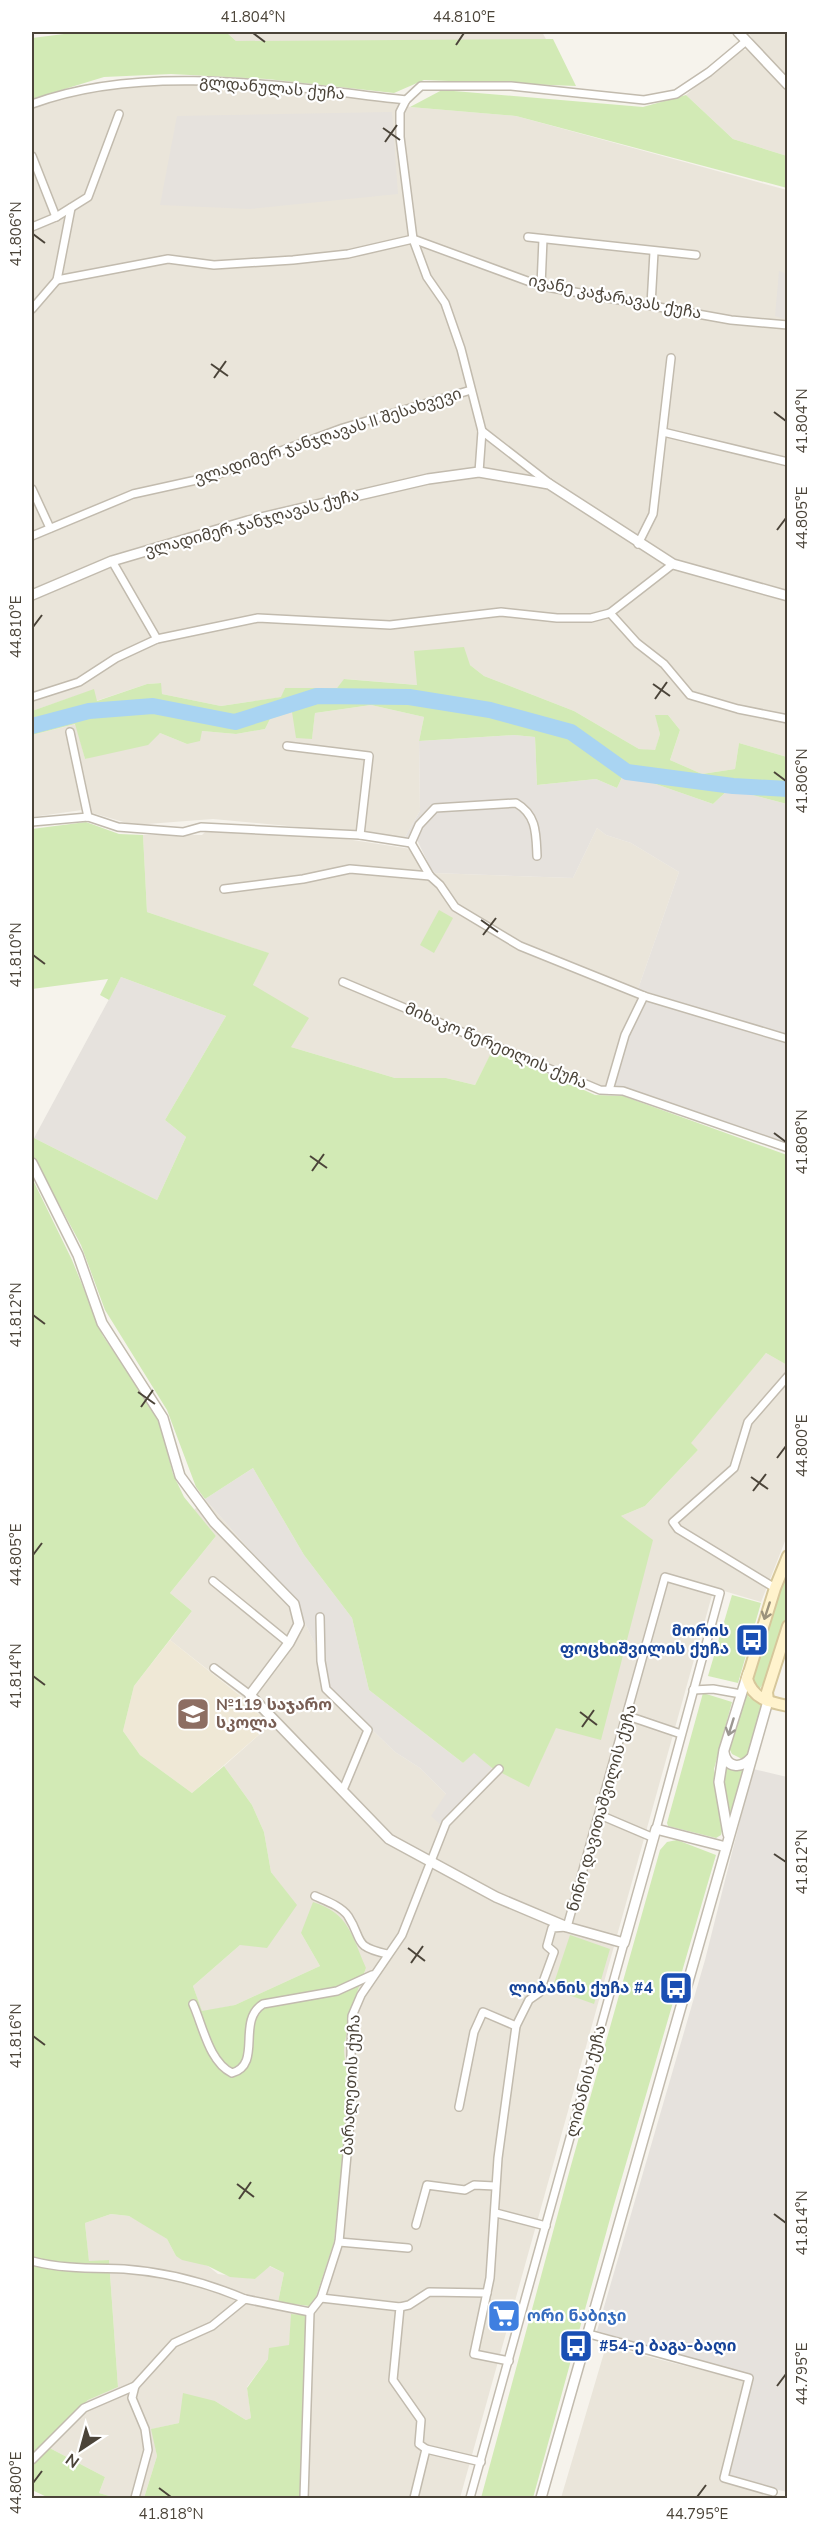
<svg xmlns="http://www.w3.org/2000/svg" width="819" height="2530" viewBox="0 0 819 2530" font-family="'Nunito Sans','Noto Sans Georgian',sans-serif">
<rect width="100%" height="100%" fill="#f6f3ec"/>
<g fill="#eae5da">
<path d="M226,32h316l5,9h-311z"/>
<path d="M748,32h39v46l-23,-23z"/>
<path d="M738,50h9l40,40v66l-54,-17 -47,-44z"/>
<path d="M206,83l191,18 13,6 106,9 271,74v567l-48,-14 -4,26 -33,5 -32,-14 10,-30 -12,-15h-12l4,19 -5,17 -16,-2 -65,-38 -90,-35 -14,-11 -52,20 -73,-6 -8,9h-52l-3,9 -61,9 -59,-12 -2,-11 -13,1 -51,17 -3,-11 -61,21v-603l60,-21z"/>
<path d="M371,705l53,12 -5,24 1,70 -15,26 -192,-18 -79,6 -52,-15 -50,7v-82l44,-11 9,35 75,-26 27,11 15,-13 34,3 29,-5 5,-10 22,-7 20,26 3,-25z"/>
<path d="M597,828l9,7 25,8 48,29 -41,117 -58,-21 -72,-32 -48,-29 -27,-34 140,5z"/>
<path d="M208,829l125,8 78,12 42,60 50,31 135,57 -3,11 -13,26 -17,53h-7l-102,-43 -21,41 -29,-7h-51l-104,-31 -38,-62 15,-32 -121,-41 -4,-77h59z"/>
<path d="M766,1353l21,12v171l-26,66 -47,-14 -254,910h-159l8,-192 7,-9 18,-55 15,-150 -5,-41 5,-37 17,-46 -65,-35 19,33 -85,39 -33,7 -9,-26 47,-41 56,-40 -25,-33 -7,-40 -12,-27 -28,-39 45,-40 -21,-25 -78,-61 22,-29 -22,-18 46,-57 -22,-26 11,-11 90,103 28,59 6,27 66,64 25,16 26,26 -4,32 50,-58 37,18 27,-59 65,-211 24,-10 53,-56 -8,-7z"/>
<path d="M111,2214l18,2 17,9 21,14 9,17 32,10 10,8 37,5 14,-13 15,7 -6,29 15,3 -4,40 -21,14 -21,28 4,31 -5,2 -31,-19 -36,22 -27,6 5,27 -13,42h-28l-17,-5 6,-16 -63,-33 46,-44 30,-13 -9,-127 -20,2 -4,-39z"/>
<path d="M606,2346l139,35 -25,100 56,17h-215z"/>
</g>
<g fill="#e6e2dd">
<path d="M392,112l6,82 -148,15 -90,-4 17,-89z"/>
<path d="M779,271l8,3v46l-12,-4z"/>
<path d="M514,735l21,2 2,48 59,-6 21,9 7,-15 89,31 16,-15 58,15v231l-149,-46 41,-117 -48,-29 -25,-8 -9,-7 -24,50 -140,-5 -16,-33 -12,-3 15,-26 -1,-70z"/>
<path d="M121,977l105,39 -61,104 21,17 -29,63 -123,-62z"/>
<path d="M645,999l142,43v102l-176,-60 17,-49z"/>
<path d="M253,1468l51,87 48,63 17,72 94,73 11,-11 18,16 -50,58 -11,-10 15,-22 -26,-26 -25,-16 -66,-64 -6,-27 -28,-59 -90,-103z"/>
<path d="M753,1769l34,8v715l-59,-14 25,-102 -156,-45 108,-371z"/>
</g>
<path fill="#efe8d6" d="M170,1640l78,62 21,24 -77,67 -52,-38 -17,-24 11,-45z"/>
<g fill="#d2eab5">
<path d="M80,32h146l10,9 317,-2 23,47 -152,-6 -30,13 -127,-14 -96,-5 -67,3 -72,22v-61z"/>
<path d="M442,90l201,17 43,-12 47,44 54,17v32l-271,-72 -106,-9z"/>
<path d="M464,647l6,18 14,11 90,35 65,38 16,1 5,-16 -5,-19h13l12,15 -10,30 32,14 33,-5 4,-26 48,14v47l-58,-15 -16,15 -89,-31 -7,15 -21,-9 -59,6 -2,-48 -21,-2 -95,6 5,-24 -53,-12 -56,8 -3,26 -16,-1 -4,-26 -22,7 -5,10 -29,5 -34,-3 -2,10 -13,3 -27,-11 -12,12 -63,14 -10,-35 -43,11v-24l62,-22 3,12 50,-17 14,-1 1,11 59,12 60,-9 4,-9h52l7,-9 73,6 -3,-34z"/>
<path d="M86,822l33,12 24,1 4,77 122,41 -16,32 56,33 -18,29 104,31h51l29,7 18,-36 102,46 28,1 164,59v210l-21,-12 -75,90 7,7 -53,56 -24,10 32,24 -52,200 -45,-12 -27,59 -37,-19 -18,-15 -11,10 -94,-73 -17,-72 -48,-63 -51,-87 -48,31 -9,-12 -29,-77 -62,-100 -24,-65 -49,-91 2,-16 123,62 29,-63 -21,-17 61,-104 -105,-39 -12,23 -9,-5 8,-16 -76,10v-160z"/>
<path d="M439,910l14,8 -19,35 -14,-8z"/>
<path d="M32,1178l40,82 31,76 55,80 15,58 11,23 32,39 -46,57 22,18 -58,75 -11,45 17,24 52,38 32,-27 28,39 12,27 7,40 26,33 -30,43 -27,-3 -47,41 9,25 33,-6 85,-39 -19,-33 12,-31c36,11 39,34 53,66l-17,46 -5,37 5,41 -15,150 -18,55 -7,9 -31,-4 6,-29 -14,-7 -15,13 -25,-2 -22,-11 -26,-6 -6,-4 -9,-17 -38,-23 -18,-2 -26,9 4,38 20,-1 9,127 -30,13 -46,44 63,33 -6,16 17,5h-67l-17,-8z"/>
<path d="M787,1570v43l-20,64 -8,13 -6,-6 1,-6 19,-68z"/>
<path d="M732,1595l29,8 -23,80 -30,-7z"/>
<path d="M745,1690l4,7 14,9 -14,48 -7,5 -10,-5 -3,-6z"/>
<path d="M703,1693l29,9 -18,67 9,57 -2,9 -5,3 -48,-12 -1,-3z"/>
<path d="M726,1763l6,6h13l-16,59 -6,-46z"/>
<path d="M677,1840l39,15 -103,353 -80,290h-52l89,-329 90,-319 7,-8z"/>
<path d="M570,1935l40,14 -16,55 -42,-15z"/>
<path d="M291,2314l18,1 -8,183h-157l13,-42 -6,-27 28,-6 4,-30 32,8 31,19 5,-2 -4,-30 21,-29 1,-11 20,-3z"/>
</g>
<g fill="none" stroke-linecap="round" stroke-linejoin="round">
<path stroke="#a9d4f2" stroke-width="16" d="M32,726l57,-15 64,-5 82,16 82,-26 92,1 81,13 81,22 56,40 106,14 55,3"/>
<defs>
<g id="minor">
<path d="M32,104c113,-42 256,-17 374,-4"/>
<path d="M32,156l24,61"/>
<path d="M32,227l24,-10 32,-20 31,-83"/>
<path d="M528,237l168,18"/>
<path d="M57,280l111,-21 46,6 79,-5 55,-6 65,-15 128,47 190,34 57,5"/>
<path d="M541,286l2,-47"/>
<path d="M651,305l3,-53"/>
<path d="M32,309l25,-29 14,-72"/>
<path d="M482,431l67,52"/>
<path d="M663,432l125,30"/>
<path d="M479,472l3,-41 -21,-82 -16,-46 -18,-26 -14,-38 -13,-102v-25l6,-12 15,-14h90l133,14 32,-6 33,-22 36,-30"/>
<path d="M32,489l18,39"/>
<path d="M32,536l101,-42 77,-17 133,-49 128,-38"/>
<path d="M638,544l15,-30 18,-156"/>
<path d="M112,561l45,78"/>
<path d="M610,613l27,30 27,21 26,31 48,14 50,10"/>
<path d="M32,697l47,-15 37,-24 41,-19 101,-21 132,7 111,-13 56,6h34l19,-5 63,-49"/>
<path d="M70,732l18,85"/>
<path d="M287,746l82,10 -9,79"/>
<path d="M32,822l56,-5 30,10 65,5 18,-5 159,8 51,8"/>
<path d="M411,843l19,33 10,9 15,22 65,39 124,50 144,43"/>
<path d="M411,843l8,-18 16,-17 81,-5c21,12 20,31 21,53"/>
<path d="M224,889l79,-10 47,-10 80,7"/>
<path d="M343,982l257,108 23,1 165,57"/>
<path d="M609,1090l16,-55 19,-39"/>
<path d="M213,1581l76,62"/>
<path d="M775,1588l-97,-59 -5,-7 61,-54 14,-46 40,-46"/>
<path d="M320,1617l1,44 5,28 42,41 -25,60"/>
<path d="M214,1668l36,27"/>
<path d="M693,1690l20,-1 28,5"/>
<path d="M628,1716l53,18"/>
<path d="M600,1815l54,23"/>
<path d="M315,1896c11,5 26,10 33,20 16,25 4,30 39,38"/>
<path d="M193,2004c10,22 16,58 39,69 31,-9 4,-52 31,-69l74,-13 35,-16"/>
<path d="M459,2107l15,-75 9,-20 33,14"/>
<path d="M496,2213l50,13"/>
<path d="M416,2225l11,-40 38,5 9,-5 21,1"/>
<path d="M339,2242l69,6"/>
<path d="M32,2261c30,8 61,7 92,8 42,3 83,14 121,30"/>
<path d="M321,2298l79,9 -7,73 28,40 -2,24 7,5 -12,49"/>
<path d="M400,2307l9,-2 20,-13 58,1"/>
<path d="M589,2334l160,44 -25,100 49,14"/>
<path d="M509,2361l-35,-7 16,-76 8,-120 18,-132 13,-26 10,-7 15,-41 -7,-6 5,-18 15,-1 98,-350 55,16 -64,236"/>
<path d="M426,2449l55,13"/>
<path d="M32,2460l52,-52 51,-22"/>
<path d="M135,2498l13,-48 -3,-21 -13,-31 3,-12 39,-43 38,-17 33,-27 65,13"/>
<path d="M304,2498l6,-186 11,-14 18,-56 14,-153 -2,-33 1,-40 9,-21 41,-60 44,-112 53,-54"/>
<path d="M470,2498l154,-555"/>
</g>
<g id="tertiary">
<path d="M738,32l50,53"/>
<path d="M32,595l80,-34 136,-40 180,-42 51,-7 70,12 124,80 115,32"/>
<path d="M32,1163l46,92 24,68 61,95 17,58 34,46 80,82 5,20 -10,19 -39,52 139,144 107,58 71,30 57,16 32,-114 70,18"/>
<path d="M724,1753c3,15 17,16 27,5"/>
<path d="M728,1834l-9,-52 5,-32 24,-77"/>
<path d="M541,2498l227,-797"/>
</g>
<g id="secondary">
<path d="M788,1556l-13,32 -28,91c6,20 22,23 41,27"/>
<path d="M768,1701l-1,-9 21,-66"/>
</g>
</defs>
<use href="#minor" stroke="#c2bbae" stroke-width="10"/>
<use href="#tertiary" stroke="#c2bbae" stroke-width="12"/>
<use href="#secondary" stroke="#d6c79b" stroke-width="14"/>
<use href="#minor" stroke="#fff" stroke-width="7"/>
<use href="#tertiary" stroke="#fff" stroke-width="9"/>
<use href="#secondary" stroke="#fff3cd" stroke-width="10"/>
</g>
<defs><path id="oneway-shaft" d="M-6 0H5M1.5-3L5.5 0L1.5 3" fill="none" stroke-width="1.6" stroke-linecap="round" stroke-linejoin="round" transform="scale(1.5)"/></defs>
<use stroke="#9c937c" href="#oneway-shaft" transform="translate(767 1611) rotate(108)"/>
<use stroke="#9c9892" href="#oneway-shaft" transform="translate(731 1727) rotate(107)"/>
<path fill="none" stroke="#4b4439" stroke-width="2" d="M253,33l12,9M456,45l8,-12M383,128l17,12M385,142l12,-17M33,234l12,9M211,364l17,12M214,378l12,-17M774,412l12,9M777,530l9,-12M33,627l9,-12M653,684l17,12M655,699l12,-17M774,772l12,9M481,920l17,12M483,935l13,-17M33,955l12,9M774,1133l12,9M310,1156l17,12M312,1171l12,-17M33,1315l12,9M138,1392l17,12M141,1407l12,-17M777,1458l9,-12M751,1477l17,12M753,1491l13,-17M33,1555l9,-12M33,1676l12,9M580,1712l17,13M582,1727l12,-17M774,1854l12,8M408,1948l17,13M411,1963l12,-17M33,2036l12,9M237,2184l17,13M239,2199l12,-17M774,2214l12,9M777,2386l9,-12M33,2483l9,-12M159,2488l12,9M697,2497l9,-12"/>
<defs>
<symbol id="bus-square" viewBox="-11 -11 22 22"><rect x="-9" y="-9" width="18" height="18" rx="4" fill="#1a4fb4" stroke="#fff"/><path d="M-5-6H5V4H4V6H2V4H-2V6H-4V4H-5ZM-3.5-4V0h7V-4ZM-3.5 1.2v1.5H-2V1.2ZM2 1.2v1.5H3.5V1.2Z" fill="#fff"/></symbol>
<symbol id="school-square" viewBox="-11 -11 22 22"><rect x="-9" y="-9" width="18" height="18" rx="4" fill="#8d6e63" stroke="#fff"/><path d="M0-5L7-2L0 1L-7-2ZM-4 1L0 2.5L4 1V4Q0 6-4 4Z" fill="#fff"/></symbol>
<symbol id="supermarket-square" viewBox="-11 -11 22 22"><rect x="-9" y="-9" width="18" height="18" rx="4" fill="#3f7fe0" stroke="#fff"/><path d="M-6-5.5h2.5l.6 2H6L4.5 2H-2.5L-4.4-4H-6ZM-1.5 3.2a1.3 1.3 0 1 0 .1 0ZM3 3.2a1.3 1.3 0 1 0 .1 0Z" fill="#fff"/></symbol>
</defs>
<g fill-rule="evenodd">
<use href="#bus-square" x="733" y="1621" width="38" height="38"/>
<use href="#school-square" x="174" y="1695" width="38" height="38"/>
<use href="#bus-square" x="657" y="1969" width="38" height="38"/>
<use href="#supermarket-square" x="485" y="2297" width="38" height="38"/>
<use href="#bus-square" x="557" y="2327" width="38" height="38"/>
</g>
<g text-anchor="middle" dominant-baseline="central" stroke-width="4.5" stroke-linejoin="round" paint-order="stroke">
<g font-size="16" fill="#4b4439" stroke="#fff">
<text transform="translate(272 88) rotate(5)">გლდანულას ქუჩა</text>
<text transform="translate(615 297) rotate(11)">ივანე კაჭარავას ქუჩა</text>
<text transform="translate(328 436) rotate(-18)">ვლადიმერ ჯანჯღავას II შესახვევი</text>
<text transform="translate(252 523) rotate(-15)">ვლადიმერ ჯანჯღავას ქუჩა</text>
<text transform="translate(496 1046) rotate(23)">მიხაკო წერეთლის ქუჩა</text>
<text transform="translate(602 1808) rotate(-74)">ნინო დავითაშვილის ქუჩა</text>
<text transform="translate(586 2081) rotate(-75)">ლიბანის ქუჩა</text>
<text transform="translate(351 2085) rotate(-87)">ბარალეთის ქუჩა</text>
</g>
<g font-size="16" font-weight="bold" fill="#164399" stroke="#fff" text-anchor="end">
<text x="729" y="1631">მორის<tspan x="729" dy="18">ფოცხიშვილის ქუჩა</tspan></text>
<text x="653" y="1988">ლიბანის ქუჩა #4</text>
<text x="599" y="2346" text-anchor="start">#54-ე ბაგა-ბაღი</text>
</g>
<g font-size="16" font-weight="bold" fill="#785e54" stroke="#fff" text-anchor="start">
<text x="216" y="1705">№119 საჯარო<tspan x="216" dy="18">სკოლა</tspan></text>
</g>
<g font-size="16" font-weight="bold" fill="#366cbe" stroke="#fff" text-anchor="start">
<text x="527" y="2316">ორი ნაბიჯი</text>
</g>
</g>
<rect width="819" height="2530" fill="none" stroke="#ffffff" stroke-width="66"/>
<g transform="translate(81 2449) rotate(216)" stroke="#ffffff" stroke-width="4.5" paint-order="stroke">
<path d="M0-4.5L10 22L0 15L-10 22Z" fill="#4b4439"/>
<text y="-9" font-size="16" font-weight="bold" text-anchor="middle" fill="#4b4439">N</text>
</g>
<rect x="33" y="33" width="753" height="2464" fill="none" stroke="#4b4439" stroke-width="2"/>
<g font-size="15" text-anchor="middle" fill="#4b4439">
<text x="253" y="22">41.804°N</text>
<text x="464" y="22">44.810°E</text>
<text transform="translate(16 234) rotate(-90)" y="5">41.806°N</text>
<text transform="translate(802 421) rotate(-90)" y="5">41.804°N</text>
<text transform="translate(802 518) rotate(-90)" y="5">44.805°E</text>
<text transform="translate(16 627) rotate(-90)" y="5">44.810°E</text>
<text transform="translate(802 781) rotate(-90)" y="5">41.806°N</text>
<text transform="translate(16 955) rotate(-90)" y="5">41.810°N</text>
<text transform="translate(802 1142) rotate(-90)" y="5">41.808°N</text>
<text transform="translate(16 1315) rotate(-90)" y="5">41.812°N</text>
<text transform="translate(802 1446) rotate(-90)" y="5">44.800°E</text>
<text transform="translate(16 1555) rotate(-90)" y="5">44.805°E</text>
<text transform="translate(16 1676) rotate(-90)" y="5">41.814°N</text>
<text transform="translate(802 1862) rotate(-90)" y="5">41.812°N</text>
<text transform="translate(16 2036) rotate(-90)" y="5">41.816°N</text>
<text transform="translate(802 2223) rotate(-90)" y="5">41.814°N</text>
<text transform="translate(802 2374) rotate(-90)" y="5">44.795°E</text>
<text transform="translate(16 2483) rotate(-90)" y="5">44.800°E</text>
<text x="171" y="2519">41.818°N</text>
<text x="697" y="2519">44.795°E</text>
</g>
</svg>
